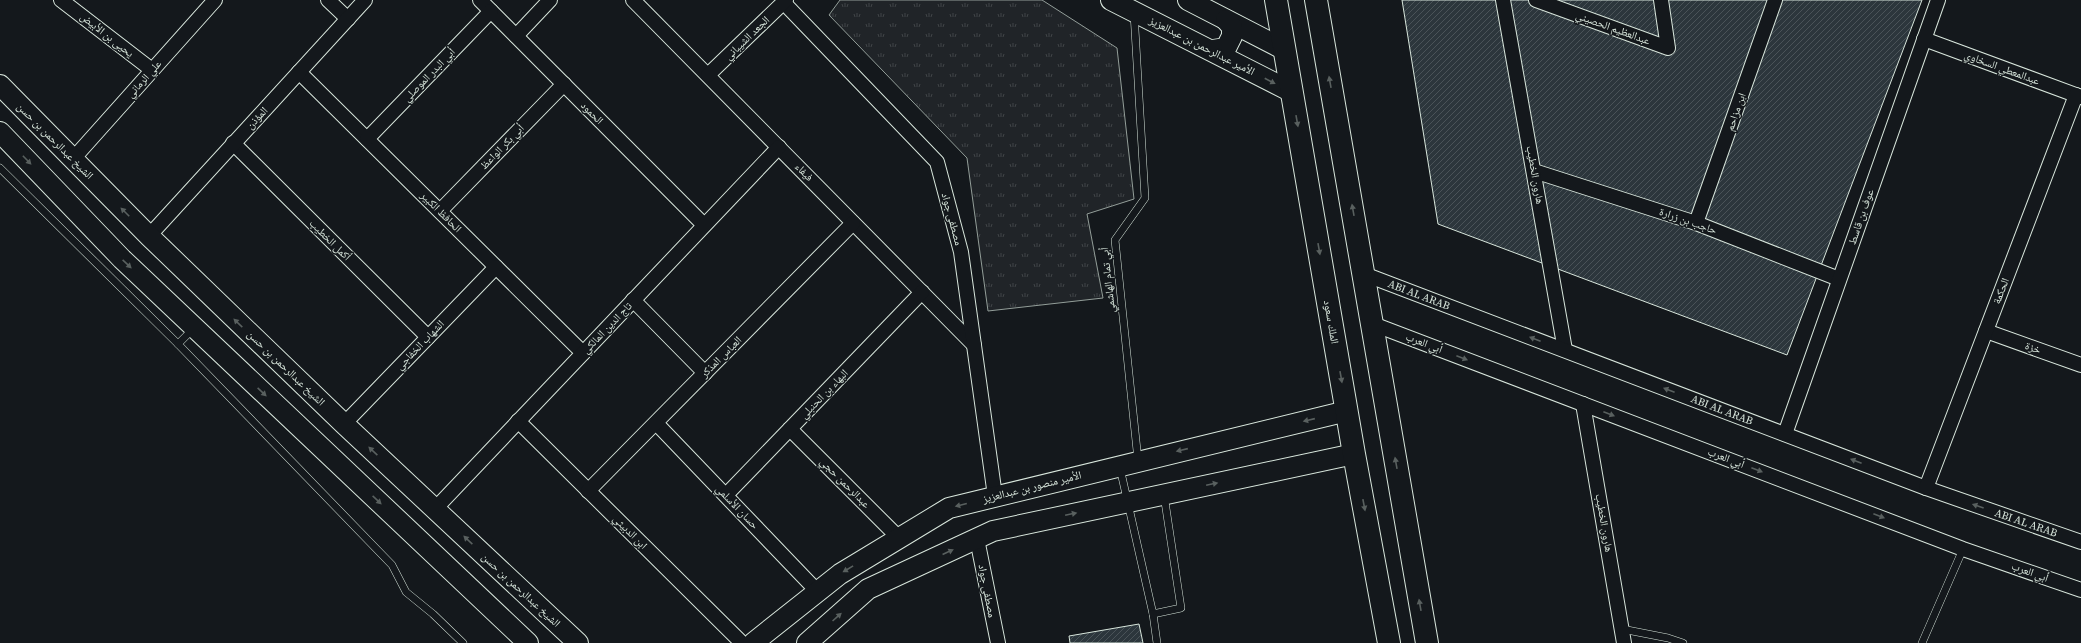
<svg xmlns="http://www.w3.org/2000/svg" width="2081" height="643" viewBox="0 0 2081 643" font-family="'Source Serif 4','Noto Naskh Arabic',serif">
<defs>
<pattern id="grass-tufts" width="24" height="20" patternUnits="userSpaceOnUse"><rect width="24" height="20" fill="#202428"/><path d="M3 7l-1-3M5 7V3M7 7l1-3M15 17l-1-3M17 17v-4M19 17l1-3" fill="none" stroke="#404447"/></pattern>
<pattern id="building-hatch" width="6" height="6" patternUnits="userSpaceOnUse"><rect width="6" height="6" fill="#2c363c"/><path d="M-1 1l2-2M0 6l6-6M5 7l2-2" fill="none" stroke="#4a5358"/></pattern>
</defs>
<rect width="100%" height="100%" fill="#14181c"/>
<path fill="url(#grass-tufts)" stroke="#939e99" d="M840,0h202l75,48 17,151 -47,15 16,84 -115,13 -21,-153 -138,-143z"/>
<g fill="url(#building-hatch)" stroke="#d8e6dc">
<path d="M1402,0h520l-135,355 -349,-131z"/>
<path d="M1139,624l4,19h-73l-1,-7z"/>
</g>
<g fill="none" stroke-linecap="round" stroke-linejoin="round">
<defs>
<g id="lane">
<path d="M1134,13l11,185 -30,42 23,220"/>
<path d="M0,168l178,176"/>
<path d="M193,329l-15,15 214,221 14,27 27,22 30,29"/>
<path d="M1120,468l33,146 28,-6 -17,-113"/>
<path d="M1153,614l4,29"/>
<path d="M1622,629l46,9 15,5"/>
<path d="M1922,643l41,-94"/>
</g>
<g id="street">
<path d="M61,0l91,70"/>
<path d="M328,0l20,19"/>
<path d="M480,0l224,225"/>
<path d="M633,0l341,345"/>
<path d="M1503,0l62,350"/>
<path d="M1536,0l132,48 -7,-48"/>
<path d="M784,3l153,159 24,90 34,244"/>
<path d="M516,36l34,-36"/>
<path d="M1924,39l157,58"/>
<path d="M299,72l284,281"/>
<path d="M708,75l78,-75"/>
<path d="M367,139l124,-128"/>
<path d="M233,143l195,194"/>
<path d="M73,159l142,-159"/>
<path d="M1534,171l162,52 143,56"/>
<path d="M440,211l124,-127"/>
<path d="M1696,223l79,-223"/>
<path d="M149,236l216,-236"/>
<path d="M1364,274l562,214 155,54"/>
<path d="M633,300l72,73"/>
<path d="M1373,324l590,225 118,41"/>
<path d="M1986,331l95,34"/>
<path d="M1583,404l41,239"/>
<path d="M518,421l224,222"/>
<path d="M656,423l162,169"/>
<path d="M344,424l152,-157"/>
<path d="M790,429l109,109"/>
<path d="M1785,434l153,-434"/>
<path d="M1926,488l150,-393"/>
<path d="M588,491l265,-268"/>
<path d="M726,495l196,-203"/>
<path d="M435,509l344,-362"/>
<path d="M977,539l21,104"/>
</g>
<g id="secondary">
<path d="M1111,0l181,92"/>
<path d="M1188,0l97,50"/>
<path d="M1213,50l13,-2 6,-12v-9l-6,-7"/>
<path d="M0,85l149,151 195,188 234,219"/>
<path d="M0,132l122,127 406,384"/>
<path d="M753,643l87,-69 109,-66 398,-97"/>
<path d="M807,643l61,-54 125,-58 361,-77"/>
</g>
<g id="primary">
<path d="M1276,0l78,454 35,189"/>
<path d="M1316,0l111,643"/>
</g>
</defs>
<use href="#lane" stroke="#d8e6dc" stroke-width="8"/>
<use href="#street" stroke="#d8e6dc" stroke-width="16"/>
<use href="#secondary" stroke="#d8e6dc" stroke-width="22"/>
<use href="#primary" stroke="#d8e6dc" stroke-width="24"/>
<use href="#lane" stroke="#14181c" stroke-width="7"/>
<use href="#street" stroke="#14181c" stroke-width="14"/>
<use href="#secondary" stroke="#14181c" stroke-width="20"/>
<use href="#primary" stroke="#14181c" stroke-width="22"/>
</g>
<defs><path id="oneway-solid" d="M-6-.8H1V-3.2L6.5 0L1 3.2V.8H-6Z"/></defs>
<g fill="#59605f">
<use href="#oneway-solid" transform="translate(1270 81) rotate(28)"/>
<use href="#oneway-solid" transform="translate(1330 82) rotate(-100)"/>
<use href="#oneway-solid" transform="translate(1297 121) rotate(80)"/>
<use href="#oneway-solid" transform="translate(27 160) rotate(46)"/>
<use href="#oneway-solid" transform="translate(1353 210) rotate(-100)"/>
<use href="#oneway-solid" transform="translate(125 212) rotate(-135)"/>
<use href="#oneway-solid" transform="translate(1319 249) rotate(80)"/>
<use href="#oneway-solid" transform="translate(127 264) rotate(43)"/>
<use href="#oneway-solid" transform="translate(238 323) rotate(-136)"/>
<use href="#oneway-solid" transform="translate(1535 339) rotate(-159)"/>
<use href="#oneway-solid" transform="translate(1462 358) rotate(21)"/>
<use href="#oneway-solid" transform="translate(1341 377) rotate(80)"/>
<use href="#oneway-solid" transform="translate(1669 390) rotate(-159)"/>
<use href="#oneway-solid" transform="translate(262 392) rotate(43)"/>
<use href="#oneway-solid" transform="translate(1609 414) rotate(21)"/>
<use href="#oneway-solid" transform="translate(1309 420) rotate(167)"/>
<use href="#oneway-solid" transform="translate(1182 450) rotate(167)"/>
<use href="#oneway-solid" transform="translate(373 451) rotate(-137)"/>
<use href="#oneway-solid" transform="translate(1856 461) rotate(-159)"/>
<use href="#oneway-solid" transform="translate(1396 463) rotate(-100)"/>
<use href="#oneway-solid" transform="translate(1757 470) rotate(21)"/>
<use href="#oneway-solid" transform="translate(1212 484) rotate(-12)"/>
<use href="#oneway-solid" transform="translate(377 500) rotate(43)"/>
<use href="#oneway-solid" transform="translate(961 505) rotate(166)"/>
<use href="#oneway-solid" transform="translate(1364 505) rotate(79)"/>
<use href="#oneway-solid" transform="translate(1978 506) rotate(-161)"/>
<use href="#oneway-solid" transform="translate(1071 514) rotate(-12)"/>
<use href="#oneway-solid" transform="translate(1879 516) rotate(21)"/>
<use href="#oneway-solid" transform="translate(468 540) rotate(-137)"/>
<use href="#oneway-solid" transform="translate(948 552) rotate(-25)"/>
<use href="#oneway-solid" transform="translate(848 569) rotate(149)"/>
<use href="#oneway-solid" transform="translate(1420 605) rotate(-100)"/>
<use href="#oneway-solid" transform="translate(837 617) rotate(-42)"/>
</g>
<g text-anchor="middle" dominant-baseline="central" stroke-width="3" stroke-linejoin="round" paint-order="stroke">
<g font-size="11" fill="#d8e6dc" stroke="#14181c">
<text transform="translate(1613 28) rotate(20)">عبدالعظيم الحصيني</text>
<text transform="translate(107 35) rotate(38)">يحيى بن الأبيض</text>
<text transform="translate(747 38) rotate(-44)">الجعد الشيباني</text>
<text transform="translate(1202 46) rotate(27)">الأمير عبدالرحمن بن عبدالعزيز</text>
<text transform="translate(2002 68) rotate(20)">عبدالمعطي السخاوي</text>
<text transform="translate(429 75) rotate(-46)">أبي البدر الموصلي</text>
<text transform="translate(144 79) rotate(-48)">علي الرماني</text>
<text transform="translate(1736 112) rotate(-71)">ابن مزاحم</text>
<text transform="translate(592 113) rotate(45)">الحمود</text>
<text transform="translate(257 118) rotate(-47)">المؤذن</text>
<text transform="translate(55 141) rotate(45)">الشيخ عبدالرحمن بن حسن</text>
<text transform="translate(502 147) rotate(-46)">أبي بكر الواعظ</text>
<text transform="translate(804 172) rotate(45)">فيفاء</text>
<text transform="translate(1535 175) rotate(80)">هارون الخطيب</text>
<text transform="translate(441 212) rotate(45)">الحافظ الكبير</text>
<text transform="translate(1861 217) rotate(-71)">عوف بن قاسط</text>
<text transform="translate(952 219) rotate(75)">مصطفى جواد</text>
<text transform="translate(1688 221) rotate(19)">حاجب بن زرارة</text>
<text transform="translate(330 240) rotate(45)">أكمل الخطيب</text>
<text transform="translate(1108 280) rotate(-96)">أبي تمام الهاشمي</text>
<text transform="translate(2001 291) rotate(-69)">الحكمة</text>
<text transform="translate(1419 295) rotate(21)">ABI AL ARAB</text>
<text transform="translate(1331 322) rotate(80)">الملك سعود</text>
<text transform="translate(607 328) rotate(-46)">تاج الدين المالكي</text>
<text transform="translate(1424 343) rotate(21)">أبي العرب</text>
<text transform="translate(420 345) rotate(-46)">الشهاب الخفاجي</text>
<text transform="translate(2033 348) rotate(20)">خزة</text>
<text transform="translate(721 357) rotate(-45)">العباس المذكر</text>
<text transform="translate(286 368) rotate(44)">الشيخ عبدالرحمن بن حسن</text>
<text transform="translate(824 394) rotate(-46)">البهاء بن الحنبلي</text>
<text transform="translate(1722 410) rotate(21)">ABI AL ARAB</text>
<text transform="translate(1726 458) rotate(21)">أبي العرب</text>
<text transform="translate(845 483) rotate(45)">عبدالرحمن حجي</text>
<text transform="translate(1032 487) rotate(-14)">الأمير منصور بن عبدالعزيز</text>
<text transform="translate(737 507) rotate(46)">حسان الأسلمي</text>
<text transform="translate(1604 523) rotate(80)">هارون الخطيب</text>
<text transform="translate(2026 523) rotate(19)">ABI AL ARAB</text>
<text transform="translate(630 532) rotate(45)">ابن الدبيثي</text>
<text transform="translate(2030 572) rotate(20)">أبي العرب</text>
<text transform="translate(521 590) rotate(43)">الشيخ عبدالرحمن بن حسن</text>
<text transform="translate(987 591) rotate(79)">مصطفى جواد</text>
</g>
</g>
</svg>
